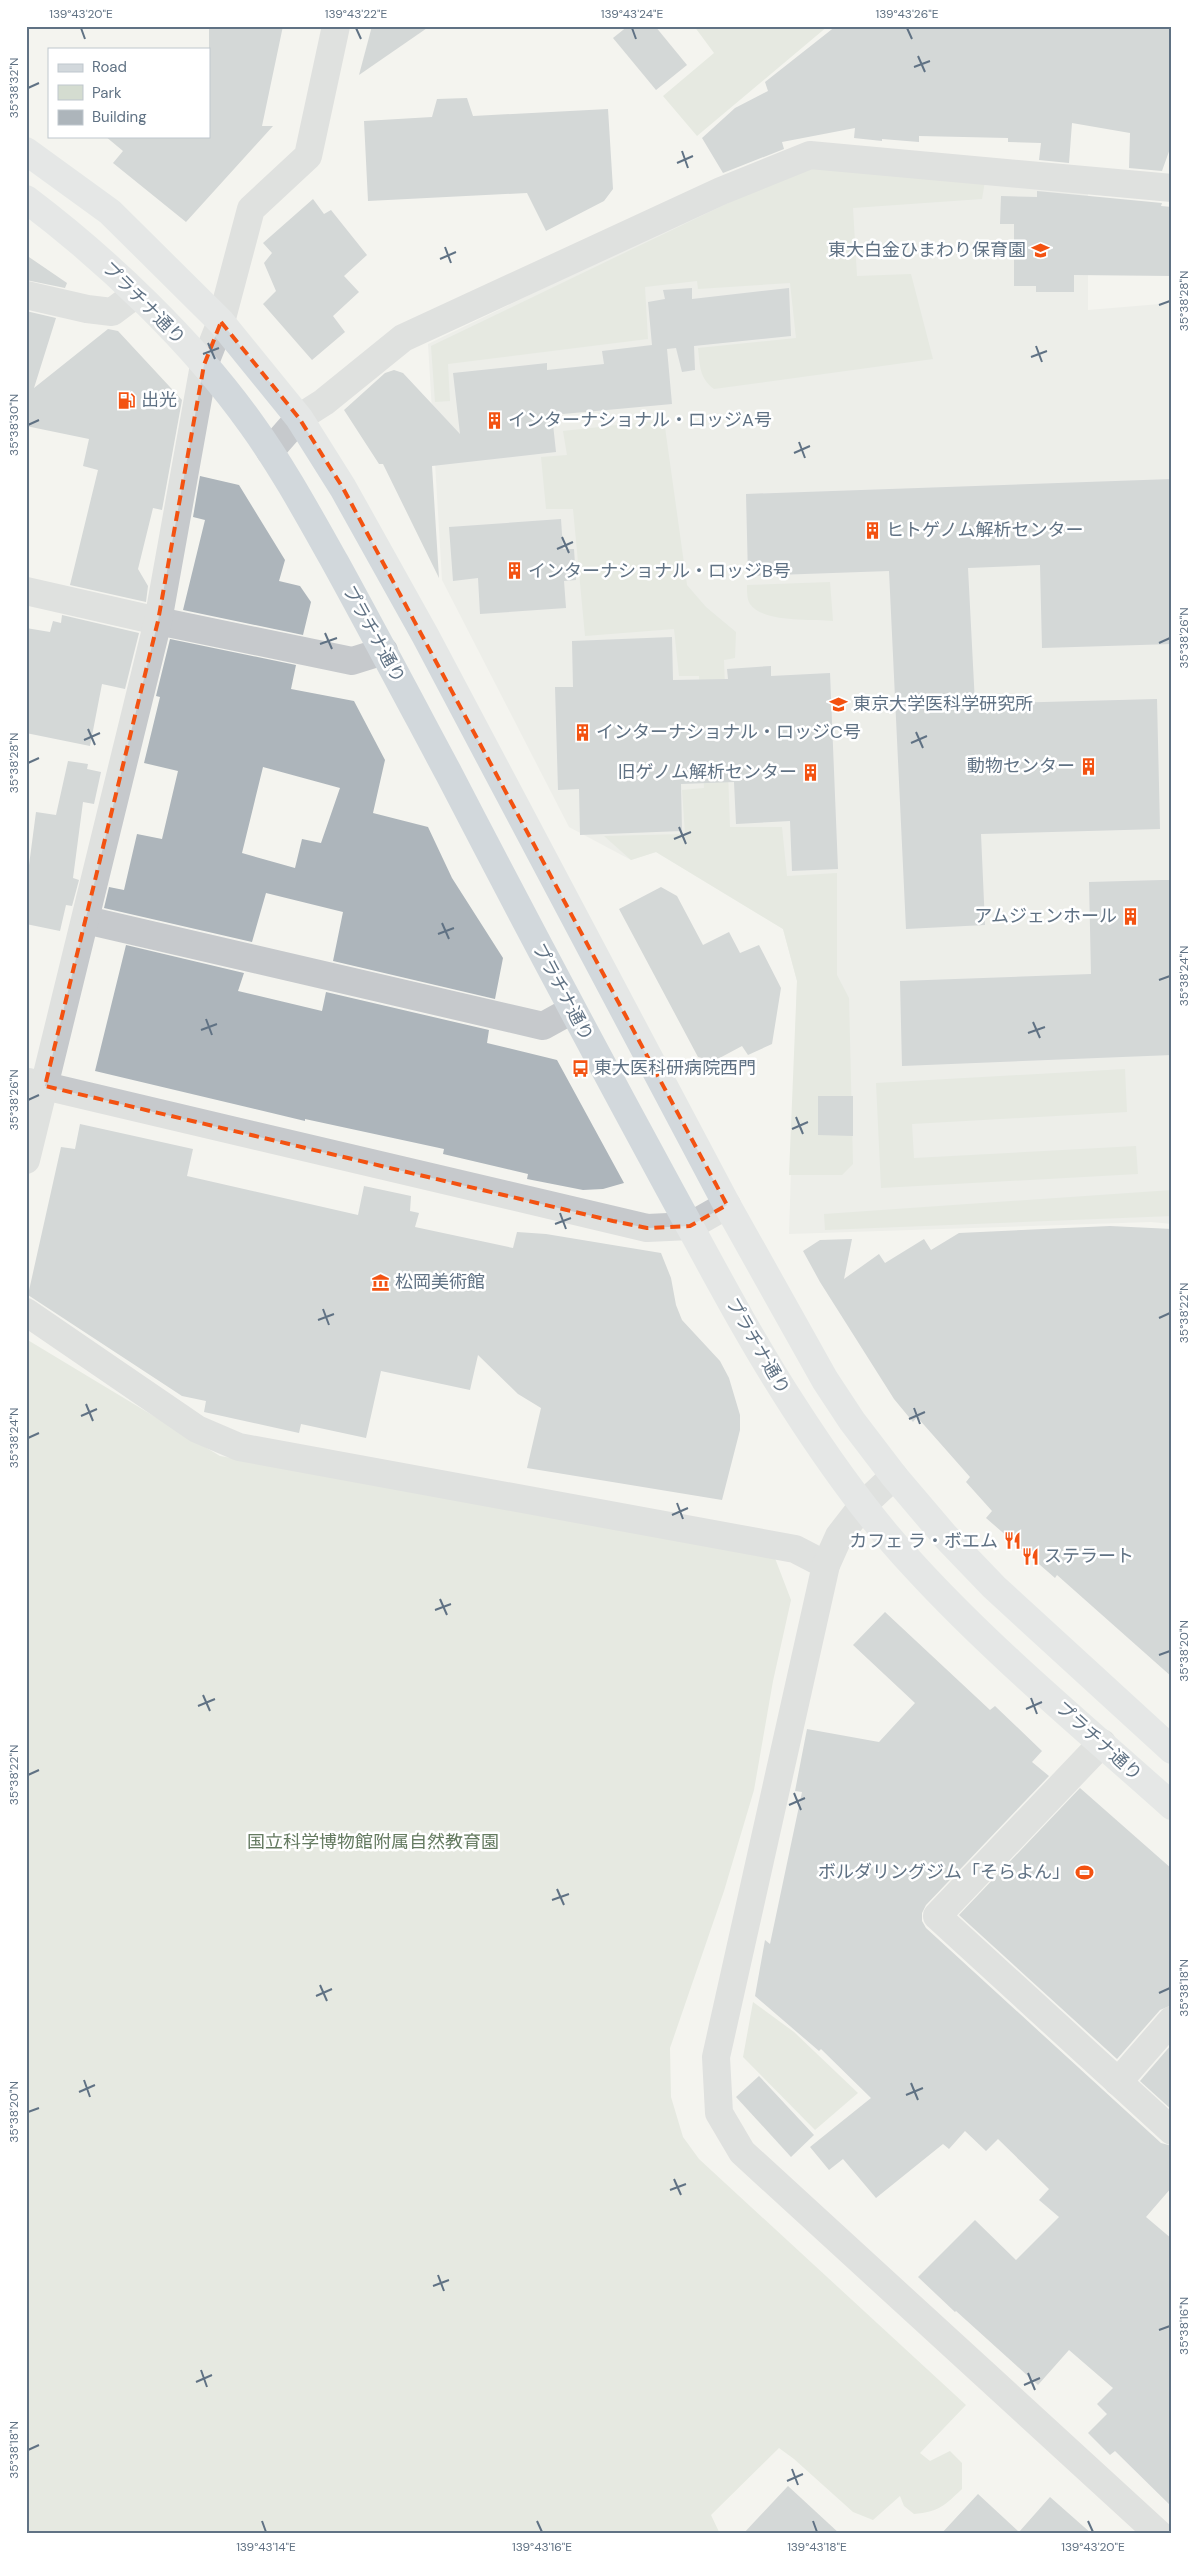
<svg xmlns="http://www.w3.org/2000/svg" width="1198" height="2560" viewBox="0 0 1198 2560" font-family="'DM Sans','Noto Sans JP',sans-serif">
<rect width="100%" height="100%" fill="#f4f4ef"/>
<path fill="#e4e6e3" d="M780,174l308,15v121l84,-7v921l-21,-2 -362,12 8,-253 -14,-52 -127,-77 -25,8 -62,-33 -127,-247 -14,-236z"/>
<g fill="#d4dcd0">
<path d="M694,26h134l-131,110 -34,-40 51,-43z"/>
<path d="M824,164l161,17 -3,18 -129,9 4,68 54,-2 22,85 -219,30c-15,-11 -14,-24 -16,-41l98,-10 -6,-55 -92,6 -1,-8 -52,6 3,52 -200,25 2,37 -15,1 -4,-56 351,-169z"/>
<path d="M664,420l23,165 19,22 30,25 -1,26 -11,2 6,167h52l5,49 50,-3v102l12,23 4,166 -11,11h-53l8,-194 -14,-52 -127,-77 -25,8 -27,-24 81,-2 -3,-44 22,-2 -5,-112h-20l-5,-47 -89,7 -12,-127h-27l-5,-52 26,-2 -4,-24z"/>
<path d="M830,582l3,39c-21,-2 -70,2 -83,-17 -3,-5 -3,-12 -3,-19z"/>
<path d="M1125,1069l2,43 -215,12 2,34 222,-12 2,28 -257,14 -5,-105z"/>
<path d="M1172,1190v26l-347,14 -1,-16z"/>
<path d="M26,1339l194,117 553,97 18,47 -18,81 -19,109 -30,101 -54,157 1,49 12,40 16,22 267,246 -46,48 10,8 20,-10 12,12v26c-17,16 -23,23 -48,25l-10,-8 -4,-10 -27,24 -20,-8 -59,-53 -15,-11 -68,67 9,19h-694z"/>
<path d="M753,2002l41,30 64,61 -43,37 -72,-73z"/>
</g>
<g fill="#adb5bb" fill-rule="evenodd">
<path d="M209,26h74l-21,100h11l-87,96 -73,-59 10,-12 -18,-15h104z"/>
<path d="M372,26h58l-71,49z"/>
<path d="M628,26h27l32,39 -31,25 -43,-52z"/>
<path d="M836,26h336v117l-10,28 -33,-3 1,-35 -58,-10 -3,40 -30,-3 2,-17 -33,-1v-4l-89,-2v6l-37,-3v2l-28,-3 1,-10 -73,14 2,7 -61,24 -21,-35 33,-30 33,-17 -3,-9z"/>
<path d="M467,98l6,18 135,-7 5,80 -9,12 -58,30 -19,-38 -159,8 -4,-80 68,-4 5,-18z"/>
<path d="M1037,191l125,12 -1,3 11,1v69l-98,-1v17h-38v-6h-22v-62h-14l1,-28 36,1z"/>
<path d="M313,199l11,15 7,-4 36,45 -23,21 15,16 -26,24 12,16 -33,28 -49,-56 13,-13 -12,-28 8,-10 -9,-10z"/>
<path d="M26,255l41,28 -2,5 -39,-8z"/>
<path d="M692,288v11l97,-11 2,48 -97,10 1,24 -13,2 -6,-24 -9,1 5,55 -120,11 4,37 -124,14 7,112 -56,-114h-4l-35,-54 41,-37 9,-3 9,3 57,61 -7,-61 94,-10v7l57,-6 -2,-13 50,-6 -4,-43 17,-3 -2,-9z"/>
<path d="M26,311l30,7 -22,70 74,-59 10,2 64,69 -20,110 -9,-2 -15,61 10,17 -2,16 -76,-17 28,-115 -15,-4 6,-27 -63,-13v-32l3,-2 -3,-1z"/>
<path d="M200,476l39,9 46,75 -6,21 21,5 11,16 -8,33 -120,-25 22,-90 -12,-3z"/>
<path d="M1172,479v165l-130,4 -2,-83 -72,3 7,136 182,-5 3,130 -179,5 4,91 -79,4 -17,-358 -141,5 -2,-82z"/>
<path d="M561,519l2,30h11l2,31 -12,1 2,27 -86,6 -2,-36 -25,3 -4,-54z"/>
<path d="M62,615l77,18 -14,56 -23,-5 -12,62 -64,-13v-105l24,4 3,-11 8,2z"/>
<path d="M672,637l1,43 55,-1 -1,-10 44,-3v10l59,-3 8,196 -46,2 -2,-50 -54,3 -2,-42 -53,2 1,47 -102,4 -1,-46 -21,1 -3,-103h18l-1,-46z"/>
<path d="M170,639l126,26 -5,24 63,12 31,59 -12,53 55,14 24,51 51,80 -8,41 -162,-38 10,-49 -77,-19 -14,49 -148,-34 5,-21 15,3 13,-56 25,5 16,-68 -34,-8 16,-66 -4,-1zM263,767l77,21 -19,55 -19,-4 -7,29 -53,-15z"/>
<path d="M68,761l20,3 -1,5 14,3 -7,32 -11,-2 -10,76 6,2 -7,26 -6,-1 -6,26 -34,-7v-36l10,-76 20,3z"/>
<path d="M1162,880h10v175l-270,11 -2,-85 191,-7 -2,-92z"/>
<path d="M661,887l16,9 26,49 26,-13 11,21 19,-8 22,43 -9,56 -24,11 -6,-9 -28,15 -16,-4 -79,-148z"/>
<path d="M126,945l118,28 -6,18 84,20 4,-19 163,38 -2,13 70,17 67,123 -21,6 -20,1 -56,-11 1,-5 -85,-20 1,-5 -139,-30v2l-210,-50z"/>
<path d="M818,1096h35v40l-35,-1z"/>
<path d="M80,1124l113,25 -6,27 171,39 6,-29 47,10 -1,15 9,2 -4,14 98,21 4,-16 29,2 115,19 10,25 5,27 6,15 38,41 9,17 11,37v15l-18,70 -195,-32 14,-60 -23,-14 -40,-39 -8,35 -89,-19 -15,67 -65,-14 -2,9 -95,-21 2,-11 -24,-5 -154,-101 33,-148 14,2z"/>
<path d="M1110,1226l62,3v448l-115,-102 -2,3 -69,-60 6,-7 -26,-29 4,-5 -53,-60 -4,5 -19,-23 -74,-117 -17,-31 17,-11 32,-1 -8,40 35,-25 6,9 39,-24 7,11 28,-17z"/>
<path d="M885,1612l105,98 5,-4 47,45 -10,11 17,14 -123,129 -4,8v8l4,7 235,215 11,3v41l-26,30 26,22v268l-57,-56 -5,4 -22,-22 19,-19 -10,-10 16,-16 -44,-38 -31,35 -82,-74 -1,1 -37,-35 57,-57 41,40 43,-43 -20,-17 10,-11 -51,-50 -12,12 -21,-20 -16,18 -6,-5 -67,54 -33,-39 -14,11 -19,-23 61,-49 -50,-49 -2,2 -64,-55 10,-56 5,4 32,-152 -7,-1 12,-62 72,13 36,-39 -62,-58z"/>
<path d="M1080,1788l92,81v136l-12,5 -43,49 -158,-144z"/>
<path d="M1172,2044v66l-32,-29z"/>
<path d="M759,2076l55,59 -23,22 -55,-60z"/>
<path d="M788,2486l52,48h-97z"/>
<path d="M978,2494l41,38 31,-35 42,37h-151z"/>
</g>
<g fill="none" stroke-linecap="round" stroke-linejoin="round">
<g stroke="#c6c9cc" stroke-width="28">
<path d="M26,295l61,14 25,3 24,-18"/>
<path d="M270,451l29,-33 25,-16 79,-64 318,-147 89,-36 362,33"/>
<path d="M26,591l132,30 194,40 32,-10"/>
<path d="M86,920l457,106 29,-16"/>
<path d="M28,1082l619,146 43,-2 37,-21"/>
<path d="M26,1160l132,-539 46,-256 17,-43 30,-113 57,-53 28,-130"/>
<path d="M26,1312l171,117 42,18 556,102 31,16"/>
<path d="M894,1476l-31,29 -24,31 -13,29 -110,492 3,56 23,39 417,382"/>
<path d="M1102,1743l-165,173 235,215"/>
<path d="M1118,2082l54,-62"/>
</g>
<g stroke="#d2d8dc" stroke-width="28">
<path d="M26,151l84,61 111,110 78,96 44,70 82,147 302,570 98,175 27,41 42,55 51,60 49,51 178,163"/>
<path d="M26,199c82,62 167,143 226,226 31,43 57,91 83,137 39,71 76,141 114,212 72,139 146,278 221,416 40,73 79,148 124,217 36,56 76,112 121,160 79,86 170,161 257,239"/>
</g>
</g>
<path d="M0 0H1198V2560H0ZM221,322l78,96 44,70 384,717 -37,21 -43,2 -34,-7 -568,-135 113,-465 46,-256z" fill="#f4f4ef" fill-opacity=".55" fill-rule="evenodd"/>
<path fill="none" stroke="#f35211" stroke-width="4" stroke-dasharray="10 6" stroke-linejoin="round" d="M221,322l78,96 44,70 384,717 -37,21 -43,2 -34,-7 -568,-135 113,-465 46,-256z"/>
<path fill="none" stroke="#607284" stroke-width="2" d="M81,28l4,11M356,28l5,11M632,28l4,11M907,28l5,11M918,56l7,16M914,67l16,-6M28,88l11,-5M682,151l6,17M677,163l16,-7M445,247l6,16M440,259l16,-7M1159,305l11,-4M208,343l7,16M1036,346l6,16M203,354l16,-6M1031,357l16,-6M28,425l11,-5M799,442l6,16M794,453l16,-7M562,537l7,16M557,549l16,-7M325,633l7,16M1159,643l11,-5M320,644l17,-6M88,729l7,16M916,732l7,16M84,740l16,-7M911,743l16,-7M28,763l11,-5M679,827l7,17M674,839l17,-7M442,923l7,16M438,934l16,-6M1159,980l11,-4M206,1019l6,16M1033,1022l7,16M201,1030l16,-6M1028,1033l17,-6M28,1100l11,-5M796,1117l7,17M792,1129l16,-7M560,1213l6,16M555,1224l16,-6M323,1309l6,16M1159,1318l11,-5M318,1320l16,-6M86,1404l7,17M914,1408l6,16M81,1416l16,-7M909,1419l16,-7M28,1438l11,-5M677,1503l6,16M672,1515l16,-7M440,1599l7,16M435,1610l16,-6M1159,1655l11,-4M203,1695l7,16M1031,1698l6,16M198,1706l17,-7M1026,1709l16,-7M28,1775l11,-5M794,1793l7,17M789,1805l16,-7M557,1889l7,16M552,1900l17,-6M320,1985l7,16M1159,1993l11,-5M316,1996l16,-7M84,2080l6,17M911,2083l7,17M79,2092l16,-7M906,2095l17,-7M28,2112l11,-4M674,2179l7,16M670,2190l16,-6M438,2275l6,16M433,2286l16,-6M1159,2330l11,-4M201,2370l6,17M1028,2373l7,17M196,2382l16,-7M1024,2385l16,-7M28,2450l11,-5M792,2469l6,16M787,2481l16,-7M262,2521l4,11M537,2521l5,11M813,2521l4,11M1088,2521l5,11"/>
<defs>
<symbol id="school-bare" viewBox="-9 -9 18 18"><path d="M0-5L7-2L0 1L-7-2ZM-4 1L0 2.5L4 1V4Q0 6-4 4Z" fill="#f35211" stroke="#fff" stroke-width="2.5" paint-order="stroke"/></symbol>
<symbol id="fuel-bare" viewBox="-9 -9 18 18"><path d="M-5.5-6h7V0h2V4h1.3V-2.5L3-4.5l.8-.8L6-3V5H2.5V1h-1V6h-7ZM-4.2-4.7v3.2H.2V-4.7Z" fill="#f35211" stroke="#fff" stroke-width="2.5" paint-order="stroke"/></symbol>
<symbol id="building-bare" viewBox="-9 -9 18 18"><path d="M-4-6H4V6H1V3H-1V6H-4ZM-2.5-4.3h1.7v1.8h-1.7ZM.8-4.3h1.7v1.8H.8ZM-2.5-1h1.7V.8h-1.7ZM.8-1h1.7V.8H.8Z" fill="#f35211" stroke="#fff" stroke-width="2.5" paint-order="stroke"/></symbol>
<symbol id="university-bare" viewBox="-9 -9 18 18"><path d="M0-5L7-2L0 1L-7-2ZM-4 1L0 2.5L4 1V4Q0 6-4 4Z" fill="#f35211" stroke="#fff" stroke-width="2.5" paint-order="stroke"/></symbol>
<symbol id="bus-bare" viewBox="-9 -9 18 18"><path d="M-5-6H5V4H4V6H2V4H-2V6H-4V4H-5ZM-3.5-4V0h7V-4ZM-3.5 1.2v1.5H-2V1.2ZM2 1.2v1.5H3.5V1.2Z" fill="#f35211" stroke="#fff" stroke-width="2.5" paint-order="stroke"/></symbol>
<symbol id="museum-bare" viewBox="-9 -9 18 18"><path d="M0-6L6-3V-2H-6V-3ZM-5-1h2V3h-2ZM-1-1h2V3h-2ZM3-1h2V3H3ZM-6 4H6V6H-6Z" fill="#f35211" stroke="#fff" stroke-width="2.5" paint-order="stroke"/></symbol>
<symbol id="restaurant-bare" viewBox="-9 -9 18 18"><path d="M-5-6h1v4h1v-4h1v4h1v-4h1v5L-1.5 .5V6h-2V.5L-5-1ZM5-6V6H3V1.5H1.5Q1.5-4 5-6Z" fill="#f35211" stroke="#fff" stroke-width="2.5" paint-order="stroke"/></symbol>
<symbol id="stadium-bare" viewBox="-9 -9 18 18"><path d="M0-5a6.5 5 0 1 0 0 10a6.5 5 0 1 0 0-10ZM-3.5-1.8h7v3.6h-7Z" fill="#f35211" stroke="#fff" stroke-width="2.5" paint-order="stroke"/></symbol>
</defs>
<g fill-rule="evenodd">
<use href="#school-bare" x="1028" y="238" width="25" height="25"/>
<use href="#fuel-bare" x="114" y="388" width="25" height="25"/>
<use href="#building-bare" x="482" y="408" width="25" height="25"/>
<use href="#building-bare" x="860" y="518" width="25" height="25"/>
<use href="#building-bare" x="502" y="558" width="25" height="25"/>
<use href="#university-bare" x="826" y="692" width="25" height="25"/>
<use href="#building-bare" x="570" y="720" width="25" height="25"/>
<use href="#building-bare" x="1076" y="754" width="25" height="25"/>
<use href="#building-bare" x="798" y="760" width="25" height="25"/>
<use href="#building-bare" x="1118" y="904" width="25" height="25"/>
<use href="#bus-bare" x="568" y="1056" width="25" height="25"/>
<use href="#museum-bare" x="368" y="1270" width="25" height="25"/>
<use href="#restaurant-bare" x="1000" y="1528" width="25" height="25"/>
<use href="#restaurant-bare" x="1018" y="1544" width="25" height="25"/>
<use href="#stadium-bare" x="1072" y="1860" width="25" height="25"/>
</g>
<g text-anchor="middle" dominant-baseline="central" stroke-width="5" stroke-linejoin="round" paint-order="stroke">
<g font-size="18" fill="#607284" stroke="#fff" text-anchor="start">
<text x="1026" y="250" text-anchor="end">東大白金ひまわり保育園</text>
<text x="141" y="400">出光</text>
<text x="508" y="420">インターナショナル・ロッジA号</text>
<text x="886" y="530">ヒトゲノム解析センター</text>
<text x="528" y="571">インターナショナル・ロッジB号</text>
<text x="853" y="704">東京大学医科学研究所</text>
<text x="596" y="732">インターナショナル・ロッジC号</text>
<text x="1075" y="766" text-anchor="end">動物センター</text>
<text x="797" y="772" text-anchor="end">旧ゲノム解析センター</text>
<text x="1117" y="916" text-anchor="end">アムジェンホール</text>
<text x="594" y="1068">東大医科研病院西門</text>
<text x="395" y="1282">松岡美術館</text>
<text x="998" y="1541" text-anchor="end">カフェ ラ・ボエム</text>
<text x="1044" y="1556">ステラート</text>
<text x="1070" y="1872" text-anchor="end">ボルダリングジム「そらよん」</text>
</g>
<g font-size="18" fill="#607284" stroke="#fff">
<text transform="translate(144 303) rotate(45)">プラチナ通り</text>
<text transform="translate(374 634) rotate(61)">プラチナ通り</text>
<text transform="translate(563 992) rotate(62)">プラチナ通り</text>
<text transform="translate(758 1346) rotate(60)">プラチナ通り</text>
<text transform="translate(1099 1741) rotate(42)">プラチナ通り</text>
</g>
<g font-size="18" fill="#647a60" stroke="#fff">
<text x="373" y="1842">国立科学博物館附属自然教育園</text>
</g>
</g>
<rect width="1198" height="2560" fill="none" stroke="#ffffff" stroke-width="55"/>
<rect x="48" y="48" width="162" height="90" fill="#ffffff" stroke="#bfc7ce"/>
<rect x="58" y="64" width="25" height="8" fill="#d2d8dc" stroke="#bfc7ce"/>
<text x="92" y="72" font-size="15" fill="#607284">Road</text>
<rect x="58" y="85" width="25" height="15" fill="#d4dcd0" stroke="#bfc7ce"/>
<text x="92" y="98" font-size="15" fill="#607284">Park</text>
<rect x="58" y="110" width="25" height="15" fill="#adb5bb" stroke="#bfc7ce"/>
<text x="92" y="122" font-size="15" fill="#607284">Building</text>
<rect x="28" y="28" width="1142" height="2504" fill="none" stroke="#607284" stroke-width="2"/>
<g font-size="12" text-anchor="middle" fill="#607284">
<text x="81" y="18">139°43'20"E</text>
<text x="356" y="18">139°43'22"E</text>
<text x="632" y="18">139°43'24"E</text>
<text x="907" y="18">139°43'26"E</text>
<text transform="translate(14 88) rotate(-90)" y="4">35°38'32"N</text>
<text transform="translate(1184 301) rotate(-90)" y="4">35°38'28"N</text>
<text transform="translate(14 425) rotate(-90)" y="4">35°38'30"N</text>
<text transform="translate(1184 638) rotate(-90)" y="4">35°38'26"N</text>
<text transform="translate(14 763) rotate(-90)" y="4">35°38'28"N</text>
<text transform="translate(1184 976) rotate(-90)" y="4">35°38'24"N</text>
<text transform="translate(14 1100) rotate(-90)" y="4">35°38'26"N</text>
<text transform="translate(1184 1313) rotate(-90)" y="4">35°38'22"N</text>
<text transform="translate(14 1438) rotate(-90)" y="4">35°38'24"N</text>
<text transform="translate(1184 1651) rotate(-90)" y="4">35°38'20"N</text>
<text transform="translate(14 1775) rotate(-90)" y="4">35°38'22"N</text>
<text transform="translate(1184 1988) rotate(-90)" y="4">35°38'18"N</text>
<text transform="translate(14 2112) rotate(-90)" y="4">35°38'20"N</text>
<text transform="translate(1184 2326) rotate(-90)" y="4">35°38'16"N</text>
<text transform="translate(14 2450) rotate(-90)" y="4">35°38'18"N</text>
<text x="266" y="2551">139°43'14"E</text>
<text x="542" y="2551">139°43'16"E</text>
<text x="817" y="2551">139°43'18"E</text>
<text x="1093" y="2551">139°43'20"E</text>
</g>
</svg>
